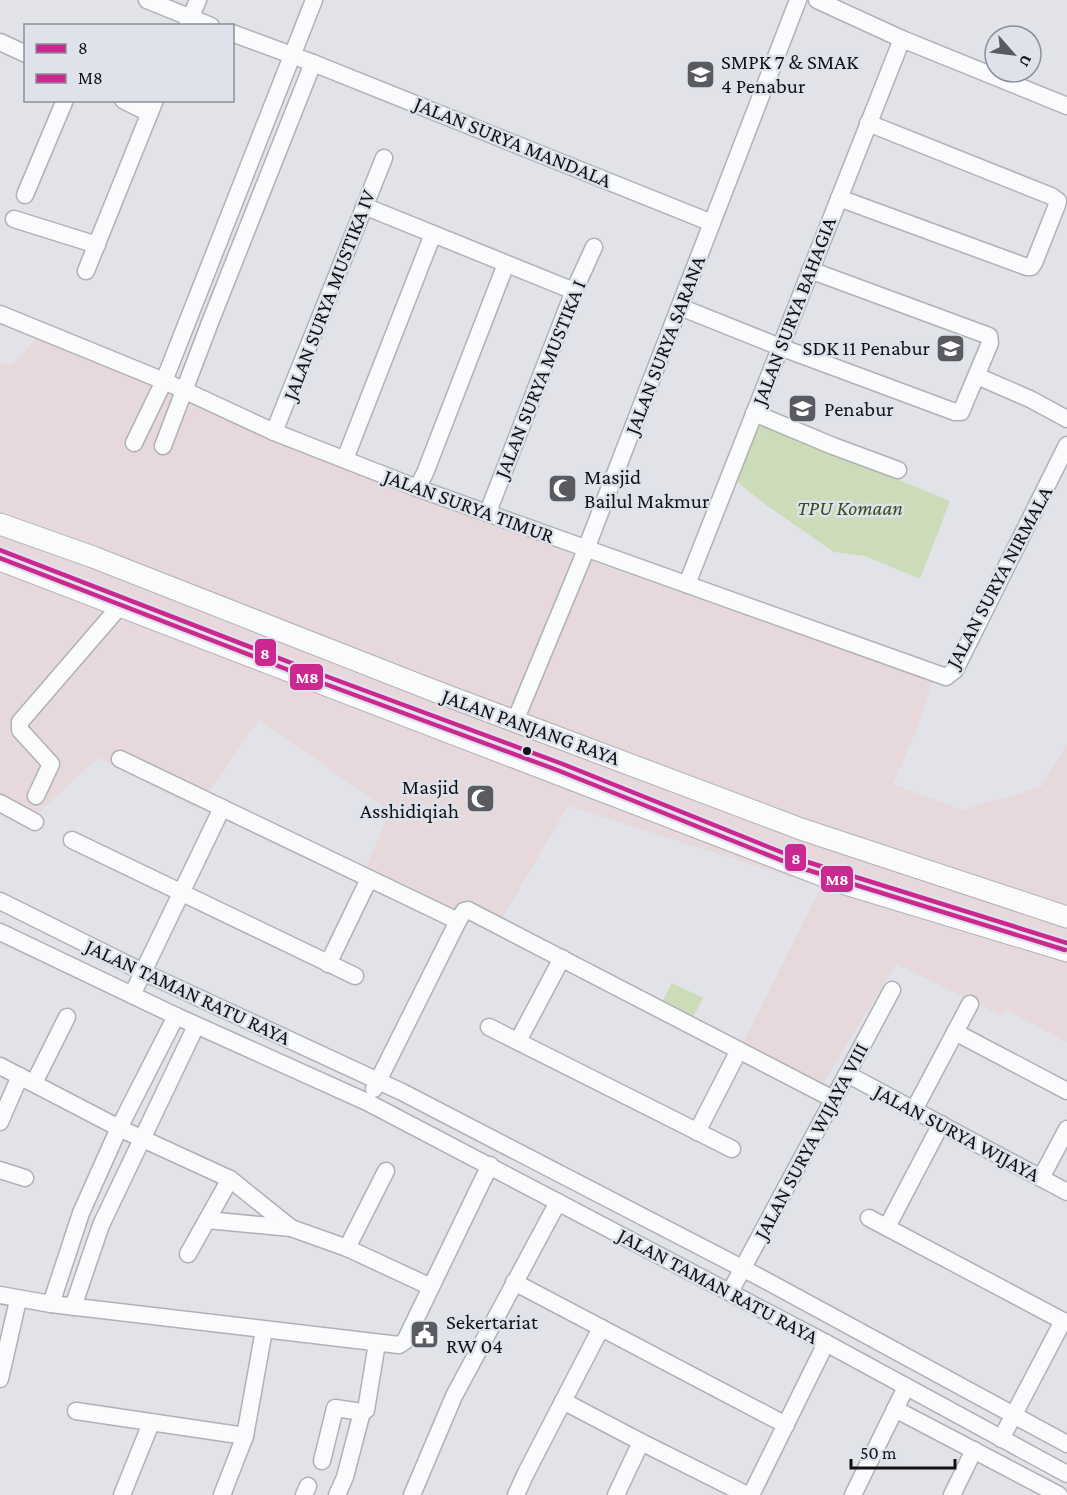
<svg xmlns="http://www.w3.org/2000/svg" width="1067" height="1495" viewBox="0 0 1067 1495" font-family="'Crimson Pro',serif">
<rect width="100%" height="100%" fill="#e1e3e8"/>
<path fill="#e7d9db" d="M37,338l536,217 360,126 -15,45 -25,58 69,26 79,-23 26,-42v297l-61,-32 -4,6 -106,-52 -77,126 -78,-43 80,-160 -253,-81 -72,123 -134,-53 28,-65 -131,-91 -62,89 -99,-51 -71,65 -27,-16v-445l12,3z"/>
<g fill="#ccdcb8">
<path d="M761,423l189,78 -30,78 -55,-23 -31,-4 -72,-50 -27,-22z"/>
<path d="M672,983l31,15 -17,32 -30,-16z"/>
</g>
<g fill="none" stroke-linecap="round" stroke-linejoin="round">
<defs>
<g id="minor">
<path d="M147,0l64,26"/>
<path d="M817,0l85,39 165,67"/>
<path d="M187,26l11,-26"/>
<path d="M232,33l81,30 399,160"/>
<path d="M0,42l26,12"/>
<path d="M123,100l26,13"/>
<path d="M25,195l40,-95"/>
<path d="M839,198l188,69h4l3,-4 23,-58 1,-4 -7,-5 -183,-73"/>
<path d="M364,206l210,85"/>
<path d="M14,219l83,26"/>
<path d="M86,271l69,-171"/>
<path d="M680,307l100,40 175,65h6l29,-69 -1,-7 -179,-66"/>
<path d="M0,314l164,67 110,51 143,56 529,189 9,-7 112,-225"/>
<path d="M977,376l53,23 37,20"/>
<path d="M754,413l79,33 65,24"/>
<path d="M274,432l110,-274"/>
<path d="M134,443l30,-62 150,-381"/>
<path d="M163,446l48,-126 102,-257"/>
<path d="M345,459l88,-225"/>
<path d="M417,488l8,-15 81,-209"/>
<path d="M488,512l86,-221 20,-44"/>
<path d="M687,584l215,-545"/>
<path d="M515,721l66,-159 217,-562"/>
<path d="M120,759l338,162"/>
<path d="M36,796l15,-32 -31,-34v-8l100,-116"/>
<path d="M0,803l35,19"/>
<path d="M72,840l283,136"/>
<path d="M0,901l143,71 259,120 361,187 304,165"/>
<path d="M0,932l176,84 191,86 459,241 241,131"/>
<path d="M328,964l41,-85"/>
<path d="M132,995l90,-187"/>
<path d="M489,1027l243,122"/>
<path d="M955,1032l112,59"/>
<path d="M518,1041l44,-83"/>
<path d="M0,1066l119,62 111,51 61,49 56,20 84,39"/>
<path d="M847,1074l220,118"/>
<path d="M34,1083l33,-66"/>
<path d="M374,1089l84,-168 6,-10 4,-1 365,189"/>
<path d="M914,1110l56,-106"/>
<path d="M0,1122l20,-46"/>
<path d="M697,1132l42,-82"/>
<path d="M0,1170l25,8"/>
<path d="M1041,1178l26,-49"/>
<path d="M869,1218l198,105"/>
<path d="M207,1220l84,8"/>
<path d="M887,1227l54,-103"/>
<path d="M347,1248l39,-77"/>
<path d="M188,1254l42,-75"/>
<path d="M514,1282l272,143"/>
<path d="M730,1292l162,-302"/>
<path d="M0,1295l51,9 348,41 6,-4 85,-176"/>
<path d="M51,1304l30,-91 38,-85 57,-112"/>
<path d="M73,1307l28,-82 95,-199"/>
<path d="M0,1379l18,-79"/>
<path d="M563,1401l78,41 106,53"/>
<path d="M895,1409l164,86"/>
<path d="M76,1411l169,25"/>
<path d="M1001,1439l62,-118"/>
<path d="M322,1461l13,-53 27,4 4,-2 11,-67"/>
<path d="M122,1495l29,-72"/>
<path d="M222,1495l23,-59 19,-106"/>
<path d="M304,1495l4,-9"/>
<path d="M337,1495l8,-18 17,-65"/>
<path d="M412,1495l42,-99 104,-194"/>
<path d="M516,1495l10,-22 75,-145"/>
<path d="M616,1495l25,-53"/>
<path d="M751,1495l75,-152"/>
<path d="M853,1495l53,-108"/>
<path d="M952,1495l22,-45"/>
</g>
<g id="major">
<path d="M0,524l93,33 339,133 369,139 266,88"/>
<path d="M0,560l842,323 225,68"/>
</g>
</defs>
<use href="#minor" stroke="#b0b1b5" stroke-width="19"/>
<use href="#major" stroke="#b0b1b5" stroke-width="23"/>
<use href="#minor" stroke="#fafbfc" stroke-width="16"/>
<use href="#major" stroke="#fafbfc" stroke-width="21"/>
<defs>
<path id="bus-1" d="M0,550l312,121 248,92 241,97 266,83"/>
<path id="bus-2" d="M0,558l309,120 248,92 241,97 267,83"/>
</defs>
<use href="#bus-1" stroke="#dee2eb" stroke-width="9"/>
<use href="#bus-2" stroke="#dee2eb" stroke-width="9"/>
<use href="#bus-1" stroke="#cc2790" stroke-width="4.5"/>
<use href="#bus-2" stroke="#cb2990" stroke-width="4.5"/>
</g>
<defs>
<symbol id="school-square" viewBox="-11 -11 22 22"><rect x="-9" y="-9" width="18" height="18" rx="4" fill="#5a5b60" stroke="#dee2eb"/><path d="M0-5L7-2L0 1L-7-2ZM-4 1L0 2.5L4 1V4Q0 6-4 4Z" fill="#fff"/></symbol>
<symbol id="mosque-square" viewBox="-11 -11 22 22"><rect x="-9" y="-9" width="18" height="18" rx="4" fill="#5a5b60" stroke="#dee2eb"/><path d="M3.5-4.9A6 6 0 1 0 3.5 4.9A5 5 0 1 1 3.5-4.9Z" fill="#fff"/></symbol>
<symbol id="civic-square" viewBox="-11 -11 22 22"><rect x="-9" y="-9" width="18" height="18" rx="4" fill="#5a5b60" stroke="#dee2eb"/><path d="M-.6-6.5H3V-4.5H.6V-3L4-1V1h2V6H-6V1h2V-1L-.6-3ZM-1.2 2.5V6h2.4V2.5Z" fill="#fff"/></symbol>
</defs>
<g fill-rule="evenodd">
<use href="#school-square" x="684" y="58" width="33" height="33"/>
<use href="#school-square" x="934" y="332" width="33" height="33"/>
<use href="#school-square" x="786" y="392" width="33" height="33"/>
<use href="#mosque-square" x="546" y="472" width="33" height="33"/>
<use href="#mosque-square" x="464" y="782" width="33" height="33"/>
<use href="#civic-square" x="408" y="1318" width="33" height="33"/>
</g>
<circle fill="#111216" stroke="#dee2eb" stroke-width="2" cx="527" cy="751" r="5"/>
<g text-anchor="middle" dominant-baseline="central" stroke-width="5" stroke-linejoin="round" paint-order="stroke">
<g font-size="21" fill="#111216" stroke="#dee2eb" text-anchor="start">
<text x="721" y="62">SMPK 7 &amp; SMAK<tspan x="721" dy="24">4 Penabur</tspan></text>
<text x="930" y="348" text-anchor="end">SDK 11 Penabur</text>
<text x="824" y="409">Penabur</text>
<text x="584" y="477">Masjid<tspan x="584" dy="24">Bailul Makmur</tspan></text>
<text x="459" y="787" text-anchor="end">Masjid<tspan x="459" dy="24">Asshidiqiah</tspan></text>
<text x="446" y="1322">Sekertariat<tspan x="446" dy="24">RW 04</tspan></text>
</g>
<g font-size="21" fill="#111216" stroke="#dee2eb">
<text transform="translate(513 142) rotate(22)">JALAN SURYA MANDALA</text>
<text transform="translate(329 295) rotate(-69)">JALAN SURYA MUSTIKA IV</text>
<text transform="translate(794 311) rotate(-69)">JALAN SURYA BAHAGIA</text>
<text transform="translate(665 345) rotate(-69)">JALAN SURYA SARANA</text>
<text transform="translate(540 379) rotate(-68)">JALAN SURYA MUSTIKA I</text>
<text transform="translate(469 506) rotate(20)">JALAN SURYA TIMUR</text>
<text transform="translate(999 577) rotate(-62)">JALAN SURYA NIRMALA</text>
<text transform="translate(531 727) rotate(20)">JALAN PANJANG RAYA</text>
<text transform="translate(188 992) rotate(25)">JALAN TAMAN RATU RAYA</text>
<text transform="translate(957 1133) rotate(28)">JALAN SURYA WIJAYA</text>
<text transform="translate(811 1141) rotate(-62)">JALAN SURYA WIJAYA VIII</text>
<text transform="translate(718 1286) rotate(28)">JALAN TAMAN RATU RAYA</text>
</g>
<g font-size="21" font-style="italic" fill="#3a4c18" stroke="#dee2eb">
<text x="850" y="508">TPU Komaan</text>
</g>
</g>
<g stroke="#dee2eb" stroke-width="2">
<rect x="254" y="638" width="23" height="29" rx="6" fill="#cc2790"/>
<rect x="289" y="663" width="35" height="28" rx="6" fill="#cb2990"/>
<rect x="784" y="843" width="23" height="29" rx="6" fill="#cc2790"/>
<rect x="820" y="865" width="34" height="28" rx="6" fill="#cb2990"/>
</g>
<g font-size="16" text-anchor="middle" font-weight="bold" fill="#fff">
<text x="265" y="659">8</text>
<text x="307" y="683">M8</text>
<text x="796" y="864">8</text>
<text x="837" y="885">M8</text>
</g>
<rect x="24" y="24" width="210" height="78" fill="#dee2eb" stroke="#8c8f96" stroke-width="1.5"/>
<rect x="36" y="44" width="30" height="9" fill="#cc2790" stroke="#8c8f96" stroke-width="1.5"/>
<text x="78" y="54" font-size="18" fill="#111216">8</text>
<rect x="36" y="74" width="30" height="9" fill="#cb2990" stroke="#8c8f96" stroke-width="1.5"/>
<text x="78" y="84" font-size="18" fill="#111216">M8</text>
<g transform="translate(1013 54) rotate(118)"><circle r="28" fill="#dee2eb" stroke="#8c8f96" stroke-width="1.5"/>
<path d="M0-4.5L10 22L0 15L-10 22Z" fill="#5a5b60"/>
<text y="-9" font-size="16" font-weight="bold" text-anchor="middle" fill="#111216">U</text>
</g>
<path d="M851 1459v9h104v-9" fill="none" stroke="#111216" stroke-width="3"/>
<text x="860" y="1459" font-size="18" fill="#111216" stroke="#dee2eb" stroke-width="4.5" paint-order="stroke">50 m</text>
</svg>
